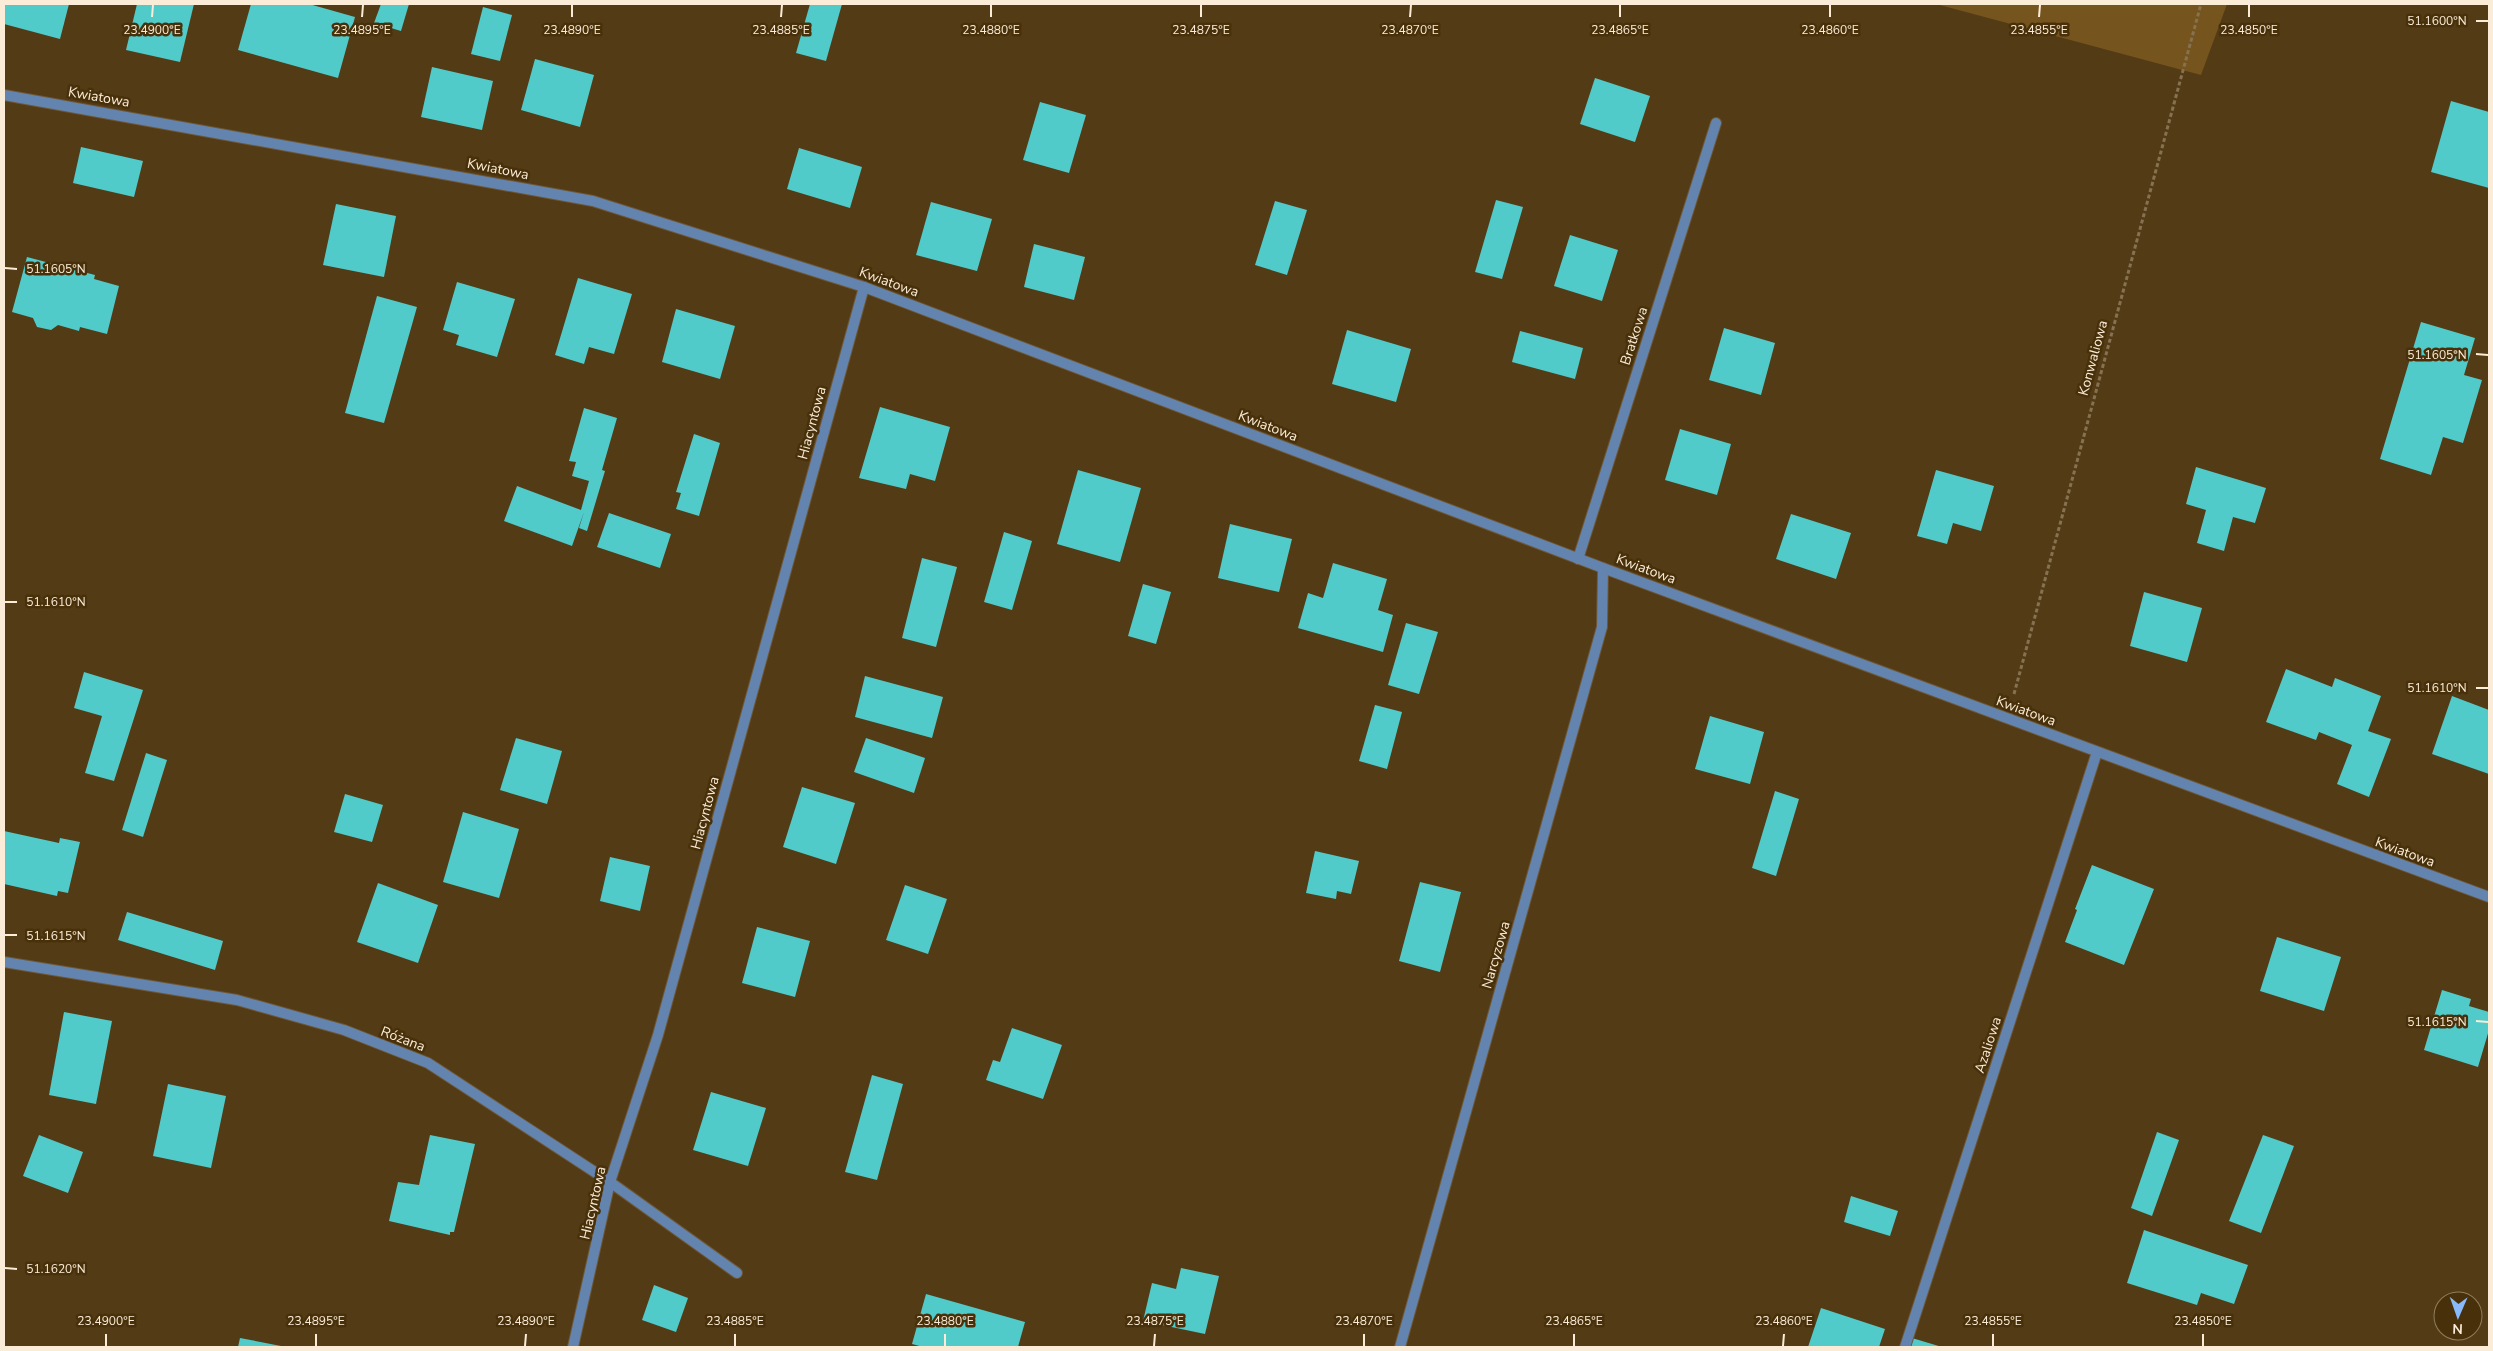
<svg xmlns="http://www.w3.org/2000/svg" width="2493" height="1351" viewBox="0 0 2493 1351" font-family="'Nunito Sans',sans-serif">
<rect width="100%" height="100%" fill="#533b16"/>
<path fill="#76541e" d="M1936,4h291l-26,71z"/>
<g fill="#51caca">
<path d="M4,4h65l-9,35 -56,-15z"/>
<path d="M137,4h57l-14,58 -54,-12z"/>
<path d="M251,4h58l46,13 -17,61 -100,-28z"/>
<path d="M381,4h28l-8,27 -27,-8z"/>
<path d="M810,4h32l-16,57 -30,-8z"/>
<path d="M483,7l29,8 -12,46 -29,-7z"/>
<path d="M535,59l59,16 -14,52 -59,-17z"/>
<path d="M432,67l61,14 -11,49 -61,-13z"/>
<path d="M1595,78l55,18 -15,46 -55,-18z"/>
<path d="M2451,101l38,11v76l-58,-16z"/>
<path d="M1040,102l46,13 -17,58 -46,-13z"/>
<path d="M81,147l62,14 -9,36 -61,-14z"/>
<path d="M799,148l63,19 -12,41 -63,-19z"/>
<path d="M1496,200l27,7 -21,72 -27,-7z"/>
<path d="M1275,201l32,9 -20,65 -32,-10z"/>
<path d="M931,202l61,17 -15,52 -61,-16z"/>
<path d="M336,204l60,12 -12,61 -61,-12z"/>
<path d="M1570,235l48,15 -16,51 -48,-15z"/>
<path d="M1034,244l51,13 -11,43 -50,-13z"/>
<path d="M27,257l68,18 -1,4 25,7 -12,48 -27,-7 -1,4 -21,-6 -7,5 -14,-3 -4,-9 -21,-6z"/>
<path d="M578,278l54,16 -18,60 -25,-7 -5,17 -29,-9z"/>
<path d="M457,282l58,17 -18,58 -41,-12 3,-10 -16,-5z"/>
<path d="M377,296l40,11 -33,116 -39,-10z"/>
<path d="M676,309l59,17 -15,53 -58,-17z"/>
<path d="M2421,322l54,16 -11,37 18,5 -19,63 -20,-6 -12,38 -51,-16z"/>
<path d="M1724,328l51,15 -14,52 -52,-15z"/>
<path d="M1347,330l64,19 -15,53 -64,-18z"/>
<path d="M1520,331l63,17 -8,31 -63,-17z"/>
<path d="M880,407l70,20 -15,54 -25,-7 -4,15 -47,-11z"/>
<path d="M584,408l33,10 -15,52 3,1 -18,60 -8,-3 5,-16 -12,34 -68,-25 13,-35 64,24 8,-29 -17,-5 4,-14 -7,-1z"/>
<path d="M1680,429l51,15 -14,51 -52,-15z"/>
<path d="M694,434l26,9 -21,73 -23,-7 5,-16 -5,-1z"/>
<path d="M2196,467l70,21 -11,35 -22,-6 -9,34 -27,-8 9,-33 -20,-6z"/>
<path d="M1078,470l63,18 -21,74 -63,-18z"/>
<path d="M1936,470l58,16 -13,45 -28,-8 -6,21 -30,-8z"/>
<path d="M609,513l62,21 -11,34 -63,-21z"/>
<path d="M1791,514l60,19 -15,46 -60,-20z"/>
<path d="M1230,524l62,15 -13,53 -61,-14z"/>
<path d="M1004,532l28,9 -20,69 -28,-8z"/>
<path d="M922,558l35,9 -21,80 -34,-9z"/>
<path d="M1333,563l54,16 -9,31 15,5 -10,37 -85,-24 10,-35 15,5z"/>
<path d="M1143,584l28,8 -15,52 -28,-8z"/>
<path d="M2144,592l58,16 -15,54 -57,-16z"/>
<path d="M1406,623l32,9 -19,62 -31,-9z"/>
<path d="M2286,669l46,18 3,-9 46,18 -13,35 23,8 -22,58 -32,-13 15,-39 -33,-13 -3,8 -50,-18z"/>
<path d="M84,672l59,18 -29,91 -29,-8 17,-57 -28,-8z"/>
<path d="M865,676l78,21 -11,41 -77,-21z"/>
<path d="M2452,696l37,14v64l-57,-20z"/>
<path d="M1375,705l27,7 -15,57 -28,-8z"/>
<path d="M1710,716l54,16 -14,52 -55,-15z"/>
<path d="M516,738l46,13 -15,53 -47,-14z"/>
<path d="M866,738l59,20 -11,35 -60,-21z"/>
<path d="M146,753l21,7 -24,77 -21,-7z"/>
<path d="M802,787l53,16 -19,61 -53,-17z"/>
<path d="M1775,791l24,8 -23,77 -24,-8z"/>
<path d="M345,794l38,11 -11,37 -38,-10z"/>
<path d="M463,812l56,17 -20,69 -56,-16z"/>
<path d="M4,831l55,12 1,-5 20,4 -12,51 -10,-2 -1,5 -53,-12z"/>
<path d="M1315,851l44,10 -8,33 -14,-3 -1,8 -30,-6z"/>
<path d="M610,857l40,9 -10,45 -40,-10z"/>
<path d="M2092,865l62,24 -30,76 -59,-23 12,-32 -2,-1z"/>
<path d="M1420,882l41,10 -21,80 -41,-11z"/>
<path d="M378,883l60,22 -20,58 -61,-21z"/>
<path d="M905,885l42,14 -19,55 -42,-14z"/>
<path d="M127,912l96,29 -8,29 -97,-30z"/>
<path d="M757,927l53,14 -15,56 -53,-14z"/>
<path d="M2277,937l64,20 -17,54 -64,-20z"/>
<path d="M2442,990l29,9 -2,7 20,6v18l-11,37 -54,-17z"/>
<path d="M64,1012l48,9 -16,83 -47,-9z"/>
<path d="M1012,1028l50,17 -19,54 -57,-19 7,-20 7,2z"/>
<path d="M872,1075l31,9 -26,96 -32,-8z"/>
<path d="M168,1084l58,12 -15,72 -58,-12z"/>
<path d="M711,1092l55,16 -18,58 -55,-16z"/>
<path d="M2157,1132l22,8 -27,76 -21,-8z"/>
<path d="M39,1135l44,17 -15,41 -45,-17z"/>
<path d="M430,1135l45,9 -21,88h-4v3l-61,-14 9,-39 21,3z"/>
<path d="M2263,1135l31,11 -33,87 -32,-12z"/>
<path d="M1851,1196l47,15 -8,25 -46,-14z"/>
<path d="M2144,1230l104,35 -14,39 -33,-11 -4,12 -70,-22z"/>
<path d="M1181,1268l38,8 -14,58 -62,-13 9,-38 24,6z"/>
<path d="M654,1285l34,13 -12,34 -34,-12z"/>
<path d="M926,1294l99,28 -7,25h-95l-11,-3z"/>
<path d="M1821,1308l64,21 -6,18h-71z"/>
<path d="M240,1338l41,8v1h-43z"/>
<path d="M1912,1338l30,9h-33z"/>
</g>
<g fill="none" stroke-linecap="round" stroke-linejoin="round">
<defs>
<g id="minor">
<path d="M4,95l589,106 271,86 739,281 886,329"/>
<path d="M1578,559l138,-436"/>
<path d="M4,962l233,38 107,30 84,33 182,119 127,91"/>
<path d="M573,1347l37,-165 48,-147 206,-748"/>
<path d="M1400,1347l202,-720 1,-59"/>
<path d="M1905,1347l192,-595"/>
</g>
</defs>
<use href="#minor" stroke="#6e5735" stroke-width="12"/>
<path stroke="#867151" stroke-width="3" stroke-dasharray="4 2.5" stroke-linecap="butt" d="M2014,694l187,-690"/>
<use href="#minor" stroke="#6384ae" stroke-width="10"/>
</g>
<path fill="none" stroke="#fbecd8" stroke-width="2" d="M152,17l1,-12M362,17l1,-12M572,17v-12M781,17l1,-12M991,17v-12M1201,17v-12M1410,17l1,-12M1620,17v-12M1830,17v-12M2039,17l1,-12M2249,17v-12M2476,21h12M5,268l12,1M2476,354l12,1M5,602h12M2476,688h12M5,935h12M2476,1021l12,1M5,1268l12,1M106,1346v-12M316,1346v-12M525,1346l1,-12M735,1346v-12M945,1346v-12M1154,1346l1,-12M1364,1346v-12M1574,1346v-12M1783,1346l1,-12M1993,1346v-12M2203,1346v-12"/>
<g text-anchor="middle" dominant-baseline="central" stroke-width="5" stroke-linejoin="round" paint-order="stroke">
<g font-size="14" fill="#fbecd8" stroke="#48310a">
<text transform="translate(99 97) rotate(10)">Kwiatowa</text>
<text transform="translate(498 169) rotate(11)">Kwiatowa</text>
<text transform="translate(889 282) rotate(20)">Kwiatowa</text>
<text transform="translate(1634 336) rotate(-72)">Bratkowa</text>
<text transform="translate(2093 358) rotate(-75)">Konwaliowa</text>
<text transform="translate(812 423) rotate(-75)">Hiacyntowa</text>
<text transform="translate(1268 426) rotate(21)">Kwiatowa</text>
<text transform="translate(1646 569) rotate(20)">Kwiatowa</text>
<text transform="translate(2026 711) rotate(20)">Kwiatowa</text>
<text transform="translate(705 813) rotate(-75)">Hiacyntowa</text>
<text transform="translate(2405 852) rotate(20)">Kwiatowa</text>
<text transform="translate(1496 955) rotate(-74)">Narcyzowa</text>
<text transform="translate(403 1039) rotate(21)">Różana</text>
<text transform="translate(1988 1045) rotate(-72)">Azaliowa</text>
<text transform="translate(593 1203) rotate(-77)">Hiacyntowa</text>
</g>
</g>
<g font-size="12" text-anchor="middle" fill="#fbecd8" stroke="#48310a" stroke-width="5" stroke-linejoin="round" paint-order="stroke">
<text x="2437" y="25">51.1600°N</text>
<text x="152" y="34">23.4900°E</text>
<text x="362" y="34">23.4895°E</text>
<text x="572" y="34">23.4890°E</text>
<text x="781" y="34">23.4885°E</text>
<text x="991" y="34">23.4880°E</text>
<text x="1201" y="34">23.4875°E</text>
<text x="1410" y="34">23.4870°E</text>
<text x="1620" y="34">23.4865°E</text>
<text x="1830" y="34">23.4860°E</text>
<text x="2039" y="34">23.4855°E</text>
<text x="2249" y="34">23.4850°E</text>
<text x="56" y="273">51.1605°N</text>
<text x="2437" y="359">51.1605°N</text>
<text x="56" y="606">51.1610°N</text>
<text x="2437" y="692">51.1610°N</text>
<text x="56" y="940">51.1615°N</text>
<text x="2437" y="1026">51.1615°N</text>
<text x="56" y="1273">51.1620°N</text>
<text x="106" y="1325">23.4900°E</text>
<text x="316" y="1325">23.4895°E</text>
<text x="526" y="1325">23.4890°E</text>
<text x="735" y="1325">23.4885°E</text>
<text x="945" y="1325">23.4880°E</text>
<text x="1155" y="1325">23.4875°E</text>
<text x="1364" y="1325">23.4870°E</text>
<text x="1574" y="1325">23.4865°E</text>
<text x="1784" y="1325">23.4860°E</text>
<text x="1993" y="1325">23.4855°E</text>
<text x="2203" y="1325">23.4850°E</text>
</g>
<rect width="2493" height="1351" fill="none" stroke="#fbecd8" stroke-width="10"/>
<g transform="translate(2458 1316) rotate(182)"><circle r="24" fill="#48310a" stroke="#907c5c"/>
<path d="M0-4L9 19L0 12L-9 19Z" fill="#88bafc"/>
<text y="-8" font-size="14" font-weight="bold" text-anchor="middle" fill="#fbecd8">N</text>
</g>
</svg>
